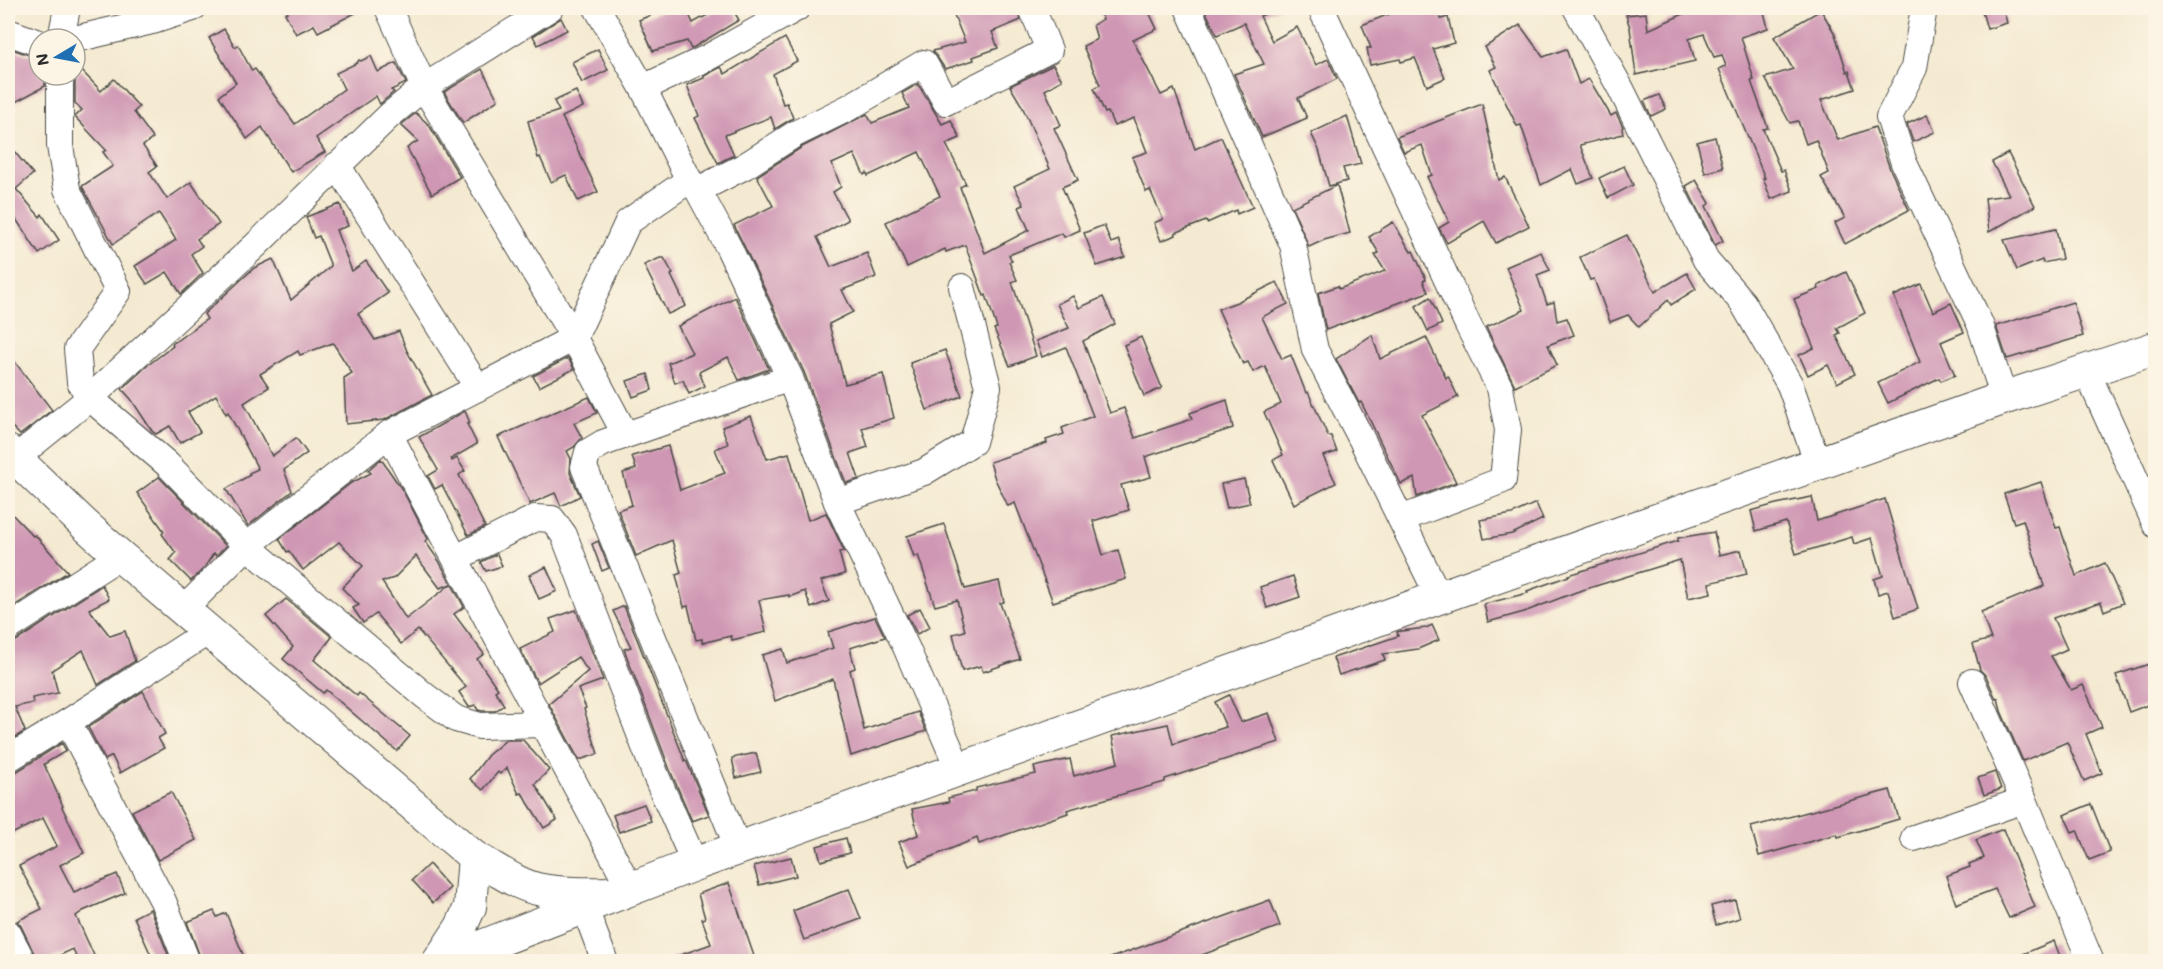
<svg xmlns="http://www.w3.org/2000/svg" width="2163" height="969" viewBox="0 0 2163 969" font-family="Mali,sans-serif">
<rect width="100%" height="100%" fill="#fcf5e5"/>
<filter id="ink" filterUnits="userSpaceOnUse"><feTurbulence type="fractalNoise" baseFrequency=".0167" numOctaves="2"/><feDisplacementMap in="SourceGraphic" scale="12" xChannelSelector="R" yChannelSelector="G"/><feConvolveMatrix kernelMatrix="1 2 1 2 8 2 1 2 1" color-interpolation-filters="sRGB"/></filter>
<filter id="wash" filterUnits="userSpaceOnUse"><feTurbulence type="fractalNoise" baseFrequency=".008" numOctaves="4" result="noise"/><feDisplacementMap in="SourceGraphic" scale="24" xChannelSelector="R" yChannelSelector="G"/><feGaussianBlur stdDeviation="1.35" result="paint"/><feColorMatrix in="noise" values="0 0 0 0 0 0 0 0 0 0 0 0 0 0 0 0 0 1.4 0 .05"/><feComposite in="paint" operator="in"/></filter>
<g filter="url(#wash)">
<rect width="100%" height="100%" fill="#f4ead1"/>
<g id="blocks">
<g fill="#cf97b4" fill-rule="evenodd">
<path d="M295,8h70l-47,24 -4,-7 -18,9 -11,-21z"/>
<path d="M668,8h18l7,15 27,-15h12l7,12 -48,29 -4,-8 -34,10 -14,-31z"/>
<path d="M951,8h66l4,12 -29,12 6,16 -25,9 1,3 -29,9 -12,-18 32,-9z"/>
<path d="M1097,8h50l10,21 -24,11 28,55 13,-6 21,60 26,-12 32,70 -16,7 -1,-4 -29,13 -1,-2 -31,12 1,2 -15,6 -7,-18 9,-4 -13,-29 -4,2 -14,-35 15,-5 -13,-34 -20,8 -6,-14 -3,1 -11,-25 6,-3 -17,-39 14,-7 -4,-14 10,-6z"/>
<path d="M1204,8h76l-20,8 12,25 25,-14 19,38 12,-6 9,20 -39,19 9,20 -45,19 -28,-63 30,-10 -20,-41 -27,12z"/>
<path d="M1404,8h33l4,11 7,-2 6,26 -21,6 12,29 -18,8 -12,-28 -14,4 -1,-3 -30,6 -3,-17h4l-9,-23z"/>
<path d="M1687,8h76l5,20 -27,9 13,43 -3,1 17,47 -5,1 18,42 3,-1 8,21 -21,8 -8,-21h2l-46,-109 7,-3 -4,-11 -8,2 -10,-23 -15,5 6,22 -59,14 -6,-47 -4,-13 20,-2 2,17 40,-18z"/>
<path d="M1981,8h22l4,15 -20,6z"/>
<path d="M1821,10l14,24 12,38 2,-1 6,18 -34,11 17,40 37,-13 15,42 19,41 -64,34 -10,-21 10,-5 -24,-41 8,-4 -13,-33 -10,4 -8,-23 -8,2 -25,-45 28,-9 -19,-32z"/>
<path d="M561,18l6,12 -29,15 -5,-9z"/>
<path d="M1520,25l23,32 23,-8 13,35 10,-5 22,37 5,-3 7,14 -1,1 1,6 -43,11 13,33 -15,6 -6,-15 -31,16 -20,-60 -4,1 -27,-56 6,-3 -11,-20z"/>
<path d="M224,29l11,18 3,-2 14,26 3,-2 40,55 49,-35 -8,-16 21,-10 2,-3 2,1 10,-5 7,16 18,-9 10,20 -15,7 3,2 -14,12 -4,-8 -60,42 9,14 -34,20 -29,-45 -15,12 -28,-43 17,-13 -27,-45z"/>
<path d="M785,38l12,23 -24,13 10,30 4,-1 6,15 -18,11 -4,-12 -46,18 9,20 -16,8 -23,-45 4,-2 -12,-31 17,-7v-2l17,-9 4,7z"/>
<path d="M9,48l26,9 4,7v11l6,1v10l-37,20v-57z"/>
<path d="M598,49l10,21 -26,13 -10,-21z"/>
<path d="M1053,65l9,15 -17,10 16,35 -7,3 24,52 -16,7 18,43 -16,7 -2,-4 -53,22 3,6 -3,1 8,18 -5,2 24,74 -26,10 -16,-37 3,-1 -11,-33 -2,1 -19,-51 -19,7 -1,-3 -38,18 -21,-45 54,-26 -21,-44 -51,24 -1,-3 -3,2 -10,-21 -22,10 9,23 -8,5 15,28 -31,17 14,30 36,-14 9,24 -34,13 11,22 -24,12 16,60 38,-10 11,44 -32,10 6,19 -18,6 9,26 -13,4 -42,-111 -70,-147 39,-19 -16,-30 45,-29 65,-33 5,9 37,-15 -7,-15 16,-9 24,40 9,-4 9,18 -14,6 20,40 -6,3 25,66 44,-23 -10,-23 5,-2 -10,-19 36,-17 -28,-63 -12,-20z"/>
<path d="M482,69l16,31 -35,23 -19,-31z"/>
<path d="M81,70l20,21 13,-12 25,28 -5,5 19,26 -10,8 14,20 -8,6 18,27 24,-17 28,42 -22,15 5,7 -11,8 12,19 -22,21 -14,-22 -20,12 -12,-18 41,-26 -17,-27 -46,31 -31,-58 31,-20 -10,-14 3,-2 -31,-33 7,-7 -7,-7v-28z"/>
<path d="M576,91l7,16 -21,10 36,75 -20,9 -12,-26 -15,7 -11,-25 -2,1 -10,-37 31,-10 -5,-10z"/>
<path d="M1659,95l7,14 -15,7 -7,-15z"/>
<path d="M1482,104l17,76 6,-3 24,49 -33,17 -12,-22 -37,22 -8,-15 10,-6 -22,-45 5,-2 -10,-30 -18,7 -7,-15z"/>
<path d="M416,113l13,12 31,52 -28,17 -25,-46 11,-7 -17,-16z"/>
<path d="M1927,115l8,17 -22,10 -6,-18z"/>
<path d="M1347,116l14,48 -18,4 4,13 -18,5 -10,-36 -8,-17z"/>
<path d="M1715,137l8,31 -18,5 -8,-31z"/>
<path d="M8,144l25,30 -17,15 24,28 2,-3 17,26 -20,14 -31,-47z"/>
<path d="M2008,153l27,53 -46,26 -4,-34 24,-3 -17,-33z"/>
<path d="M1624,166l9,19 -25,13 -9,-20z"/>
<path d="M1696,180l14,23 -4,3 17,35 -8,4 -29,-59z"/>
<path d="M1337,185l13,48 -26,7 -15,7 -17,-40z"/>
<path d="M340,204l8,22 -12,4 16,41 14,-10 22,32 -30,21 17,26 24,-9 8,20 25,44 -48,25 -38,4 -2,-46 8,-5 -19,-30 -33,12 -2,-4 -38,23 9,13 -25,16 28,53 24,-18 11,15 -23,17 8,21 -44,35 -22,-37 24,-14 -1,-2 9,-4 -30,-57 -2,2 -10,-19 -28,17 12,20 -20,11 -10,-17 -14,8 -4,-3 -21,-32 -9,-10 26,-24 25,-19 -1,-2 35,-25 -3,-5 50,-46 19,-9 18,41 40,-34 -12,-30 -5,2 -8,-21z"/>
<path d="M1393,222l18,30 2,-1 13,28 -3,2 5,11 -102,38 -8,-37 20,-7 1,3 46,-18 -10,-16 4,-2 -10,-16z"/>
<path d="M1104,225l7,18 8,-3 6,17 -28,9 -13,-33z"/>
<path d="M2056,229l6,30 -19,4 -1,-3 -25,10 -13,-30z"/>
<path d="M1627,235l28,57 32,-19 9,16 -25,16 -3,-5 -29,27 -11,-12 -18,7 -16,-43 -4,1 -10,-23z"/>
<path d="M1541,252l9,18 -13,5 10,29 7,-2 3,19 10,-3 7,17 -26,10 9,20 -42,21 -29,-59 38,-17 -18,-43z"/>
<path d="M660,258h4l9,16 -2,1 15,31 -18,8 -24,-49z"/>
<path d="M1846,272l19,41 -28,15 3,5 -4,2 19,39 -18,9 -9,-18 -20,10 -9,-20 15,-7 -20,-49 25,-10 -1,-3z"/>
<path d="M1277,282l11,22 -26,13 20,42 9,-4 15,38 2,-1 20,44h3l6,16 -14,4 13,27 -42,21 -21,-44 10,-5 -19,-43 17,-8 -16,-38 -12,6 -5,-10 -5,2 -25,-55 19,-7z"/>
<path d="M1921,284l12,28 18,-9 13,29 -23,10 14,33 -14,6 -2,-3 -51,25 -10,-20 42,-21 -26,-66z"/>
<path d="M1073,296l6,12 24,-11 12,27 -32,17 27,72 14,-5 11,30 57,-19 -2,-6 37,-13 6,28 -88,29 6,20 -30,8 8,25 -36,11 10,34 15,-5 8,29 -73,23 -38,-99 -7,3 -13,-27 -5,-17 57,-19 -1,-3 18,-6 -2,-6 31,-12 -27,-69 -24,10 -6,-16 33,-13 -12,-24z"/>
<path d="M735,297l34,72 -30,11 -11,-23 -29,15 6,14 -16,8 -6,-14 -8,3 -7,-20 24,-10 -14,-27z"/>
<path d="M1430,297l12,27 -14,7 -12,-25z"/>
<path d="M2073,302l10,34 -76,23 -11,-33z"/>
<path d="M1372,335l8,24 46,-22 20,41 2,-2 10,21 -36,18 34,67 -39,15 -3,-19 -13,6 -40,-82 -2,1 -23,-44z"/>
<path d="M1141,337l21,51 -18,8 -20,-51z"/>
<path d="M945,350l17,46 -35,14 -17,-47z"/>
<path d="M8,353l44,57 -32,25 -12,-12z"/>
<path d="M568,358l6,11 -35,18 -6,-11z"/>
<path d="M648,374l4,16 -19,7 -6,-16z"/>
<path d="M589,397l8,16 -23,10 8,15 -8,9 -7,4 4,8 -1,14 10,23 -19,10 -6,-13 -25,11 -32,-67z"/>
<path d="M465,411l5,12 -3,1 10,20 -26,15 1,2 5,-3 8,13 -6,4 26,52 -17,8 -26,-50 -7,4 -7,-13 10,-6 -19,-33z"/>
<path d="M751,416l16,43 22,-6 19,67 18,-7 18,38 -5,1 6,22 -24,7 8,20 -18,7 -6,-17 -16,6v-2l-30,5 7,32 -34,8 -1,-4 -29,7v-4l-6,1 -8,-34 -4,1 -8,-32 5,-2 -9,-33 -36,16 -18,-46 14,-5 -9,-32 13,-4 -4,-13 36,-10 12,44 45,-17 -10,-24 13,-5 -6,-17z"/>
<path d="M381,459l22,32 25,48 -3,2 14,20 25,46 -10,7 30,40 -7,5 21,30 -3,2 9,14 -9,6h-13l-4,-1 -3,-5 -6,2 -10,-15 7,-5 -48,-57 -17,14 -25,-30 -13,9 -10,-15 6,-3 -17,-17 21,-22 -24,-24 -36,28 -14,-19 -2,1 -8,-13 72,-56 20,-10 -3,-3zM416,556l24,32 11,-4 -45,35 -24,-37 12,-4z"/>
<path d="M159,477l67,69 -10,10 -2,-3 -10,15 -13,13 -21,-21 6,-7 -14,-19 2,-3 -27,-38z"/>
<path d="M1244,479l6,24 -23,5 -6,-24z"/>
<path d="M2041,482l15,46 4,-1 16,49 29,-13 18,40 -19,8 -3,-9 -48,16 14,31 -16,7 20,34 12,-5 19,42 -16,7 16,39 -18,8 -17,-39 -44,19 -22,-50 -3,-13 -2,1 -10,-23 -6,-6 -7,-26 18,-5 -10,-27 63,-26 -21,-66 -9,3 -10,-29z"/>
<path d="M1812,497l5,24 68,-22 33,110 -23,8 -7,-26 -10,3 -4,-15 9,-3 -11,-38 -18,6 -2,-7 -56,17 -10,-32 -30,9 -5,-20 25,-7z"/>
<path d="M1536,503l7,16 -31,15 -28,5 -4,-19 32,-6z"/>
<path d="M8,510l25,26 2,-1 33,37 -60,38z"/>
<path d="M944,524l21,65 34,-8 5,21 -4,1 20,56 -37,13 -2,-6 -19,5 -9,-37 12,-3 -8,-31 -22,6 -17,-51 -4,2 -7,-21z"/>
<path d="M1714,532l5,23 22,-5 6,24 -38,9 2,10 -23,5 -8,-38 -104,32 -52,20 -36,10 -4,-18 44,-11 -1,-2 42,-15 -1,-1 110,-34v-3z"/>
<path d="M598,541l11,27 -7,3 -10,-27z"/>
<path d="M497,554l5,12 -16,5 -5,-9z"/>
<path d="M546,567l11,24 -18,8 -10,-24z"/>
<path d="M1293,576l7,21 -33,11 -7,-21z"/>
<path d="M102,585l7,14 -20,10 21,27 15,-5 10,30 -37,24 -15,-35 -31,20 6,23 -26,5 1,5 -18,4 10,24 -17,11v-99l8,-2z"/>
<path d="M286,599l46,38 -18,23 43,36 2,-3 51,43 -13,15 -71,-61 -3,3 -40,-34 10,-12 -27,-31z"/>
<path d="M624,606l61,155 1,-1 23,55 -17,6 -22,-51 -46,-121 7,-2 -18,-36z"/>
<path d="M920,608l10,19 -13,7 -10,-19z"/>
<path d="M576,610l27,70 -25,9 8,19 -2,1 14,45 -19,6 -30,-56 39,-33 -10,-14 -40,26 -18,-34 35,-17 -5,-13z"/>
<path d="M875,617l10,20 -35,11 5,20 -5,2 14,60 54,-18 8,19 -75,25 -18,-77 -58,22 -13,-46 21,-6 4,14 46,-15 -5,-16z"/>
<path d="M1432,625l7,15 -21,9 -35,5 2,6 -46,15 -6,-17 65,-22 -1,-4 4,-1 25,-3z"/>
<path d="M2152,663l4,10v10l-5,1 5,18 -27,10 -13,-37z"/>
<path d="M143,691l22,43 -7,4 6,10 -44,25 -8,-17 -7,4 -17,-33z"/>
<path d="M1229,695l12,27 28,-9 10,29 -114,37v3l-98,28 1,3 -89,31 -2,-6 -68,28 -10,-24 19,-7 -6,-26 37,-7 -1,-4 28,-7v-3l60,-14 -2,-7 36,-8 4,17 44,-13 -6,-27 56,-12 5,20 53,-17 -11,-25z"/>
<path d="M506,740h17l26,30 -14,14 22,36 -13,8 -22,-35 -3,1 -12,-26 -7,6 -2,-2 -15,18 -13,-11 18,-24z"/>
<path d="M62,743l4,8 -22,13 19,42 -1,1 22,46 -24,12 14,27 43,-18 8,19 -42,18 -7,5 21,46h-19l-5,-13 -27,13h-8l-17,-36 -4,-5 25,-12 -23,-43 38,-20 -14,-28 -35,18v-62l8,-2z"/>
<path d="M756,753l5,19 -25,6 -4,-20z"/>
<path d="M1995,772l6,17 -17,6 -6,-17z"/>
<path d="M1890,790l9,29 -61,18 -1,-3 -78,22 -8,-29z"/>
<path d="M171,792l25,48 -38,20 -26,-49z"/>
<path d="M644,804l7,17 -32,11 -6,-17z"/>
<path d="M2091,804l19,48 -21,8 -12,-30 -5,2 -8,-17z"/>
<path d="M2003,829l32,78 -26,11 -14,-29 -39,15 -10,-28 24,-9 -1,-3 15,-6 -8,-18z"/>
<path d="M846,838l4,15 -29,8 -4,-15z"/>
<path d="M791,857l5,19 -37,9 -5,-19z"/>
<path d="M429,864l21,24 -17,15 -21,-23z"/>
<path d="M729,883l27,79h-86l-1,-3 42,-15 -9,-25 3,-1 -7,-24z"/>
<path d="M849,889l12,30 -57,21 -11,-29z"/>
<path d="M1270,900l10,26 -97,36h-74l-1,-3z"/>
<path d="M1735,900l5,18 -24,7 -5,-19z"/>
<path d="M150,909l21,53h-17l-20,-45z"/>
<path d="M214,911l3,6 9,-4 20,49h-44l-15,-40z"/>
<path d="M2054,941l6,15 -13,6h-43z"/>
</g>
</g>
</g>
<g filter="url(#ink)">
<use href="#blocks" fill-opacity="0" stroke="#494844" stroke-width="1.5"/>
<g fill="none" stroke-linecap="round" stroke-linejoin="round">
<defs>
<g id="minor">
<path d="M388,8l36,79 150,251 51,96"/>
<path d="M597,8l46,80 46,92 9,10 31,58 61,130 47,124"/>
<path d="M1188,8l105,237 22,105 47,90 77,157"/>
<path d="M1321,8l147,317 32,63 8,42 -5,50 -102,39"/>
<path d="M1576,8l45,81 85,171 37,43 47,82 28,79"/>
<path d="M1924,8l-10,60 -25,49 15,46 76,161 24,74"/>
<path d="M8,32l31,11"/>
<path d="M61,39l6,-31"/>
<path d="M75,39l81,-19 37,-12"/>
<path d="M60,75v71l7,43 51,102 -41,58 3,33 10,16 77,66 80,82 178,150 31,23 24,7 62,-2"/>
<path d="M643,88l64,-30 90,-50"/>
<path d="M337,165l141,223"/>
<path d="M698,190l47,-24 50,-32 53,-26 76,-45 22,39 103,-52 -17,-42"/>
<path d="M2087,372l69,153"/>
<path d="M389,434l241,454"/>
<path d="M8,464l82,-66 166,-153 134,-130 34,-28 126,-79"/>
<path d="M456,558l79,-40 17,1 12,16 92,241 39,88"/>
<path d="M184,609l63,-63 142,-112 185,-96 54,-116 61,-42"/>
<path d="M8,628l112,-72"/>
<path d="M1972,682l52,118 67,162"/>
<path d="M68,722l95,179 24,61"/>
<path d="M8,759l60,-37 141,-91"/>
<path d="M959,770l-53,-123 -69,-145 87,-30 49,-30 15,-55 -26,-100"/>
<path d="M1914,838l110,-38"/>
<path d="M738,848l-154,-381 4,-15 15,-9 187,-65"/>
<path d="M584,906l21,56"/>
<path d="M8,933l15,29"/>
</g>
<g id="tertiary">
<path d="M8,451l76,73 36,32 354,301c21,11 44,29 68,33 24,5 50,3 75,3"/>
<path d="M438,962l23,-35 9,-20 4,-50"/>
</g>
<path id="secondary" d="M442,962l253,-98 787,-282 522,-184 152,-50"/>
</defs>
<use href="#minor" stroke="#494844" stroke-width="28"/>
<use href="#tertiary" stroke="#494844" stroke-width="34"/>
<use href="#secondary" stroke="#494844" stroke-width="35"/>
<use href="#minor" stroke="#fff" stroke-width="26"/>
<use href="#tertiary" stroke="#fff" stroke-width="32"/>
<use href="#secondary" stroke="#fff" stroke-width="33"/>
</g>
</g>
<rect width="2163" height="969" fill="none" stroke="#fcf5e5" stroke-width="30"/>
<g transform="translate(57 57) rotate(260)"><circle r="28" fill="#fcf5e5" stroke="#a8a49b" stroke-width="1.5"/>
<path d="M0-4.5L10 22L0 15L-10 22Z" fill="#1f6fb2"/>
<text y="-9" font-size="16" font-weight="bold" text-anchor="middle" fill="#2b2b2b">N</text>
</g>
</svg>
